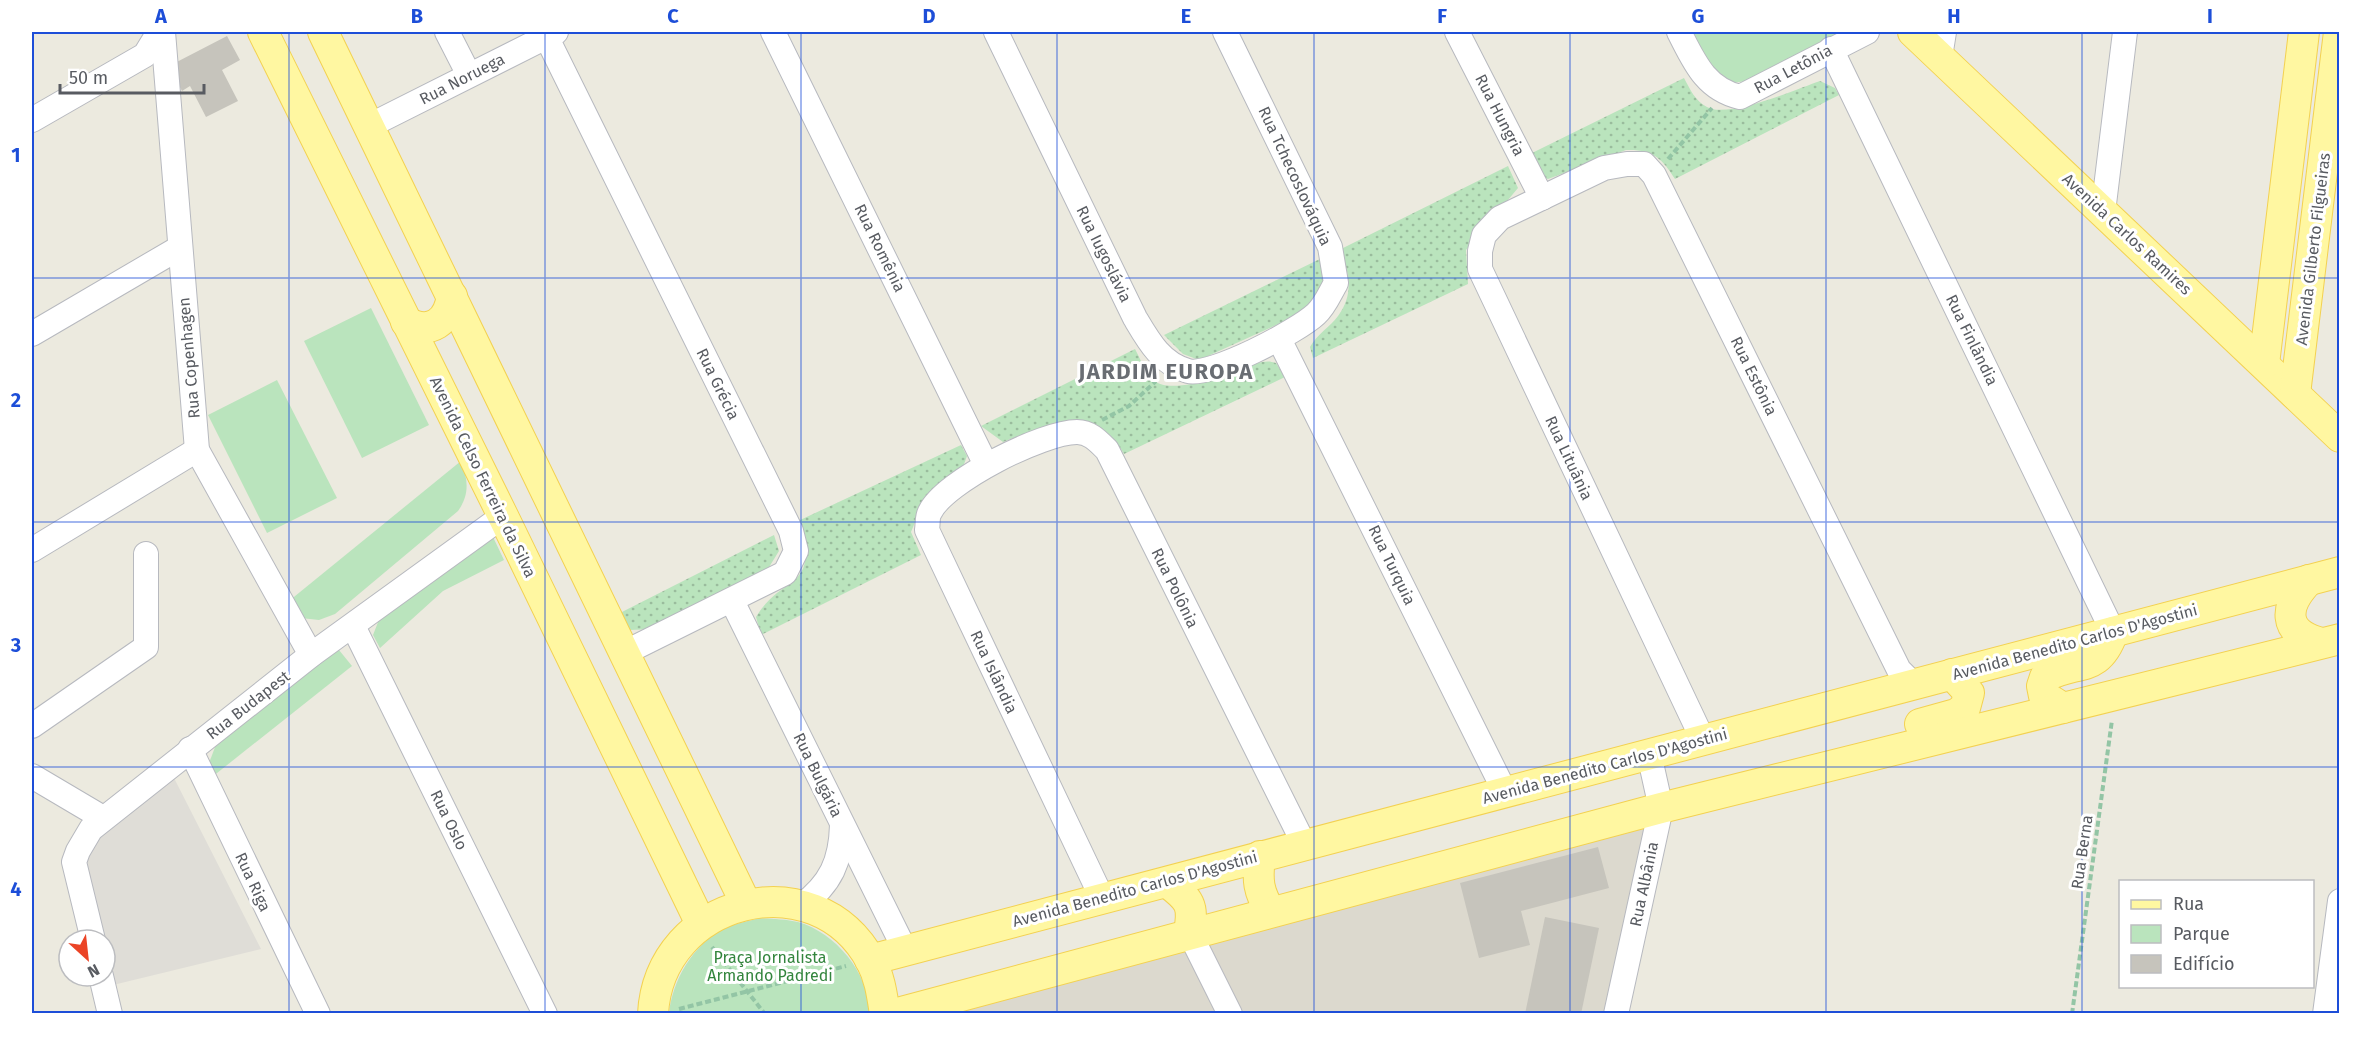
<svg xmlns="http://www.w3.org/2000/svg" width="2371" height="1045" viewBox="0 0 2371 1045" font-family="'Fira Sans',sans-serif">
<defs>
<pattern id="grass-dots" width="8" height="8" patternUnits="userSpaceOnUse" patternTransform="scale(1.5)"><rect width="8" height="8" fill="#bae4bd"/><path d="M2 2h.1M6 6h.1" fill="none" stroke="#9abc9d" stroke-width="1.8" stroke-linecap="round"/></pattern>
</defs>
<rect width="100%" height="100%" fill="#eceadf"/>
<path fill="#dfddd7" d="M174,778l87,171 -148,36 -8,-31v-14h-4l-18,-74 6,-27z"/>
<path fill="#dcd9ce" d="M1654,815l-43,198h-682z"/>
<g fill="url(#grass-dots)">
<path d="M1684,78c6,11 11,23 23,29 20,12 90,-18 113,-26l15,7 4,7 -164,84c-13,-21 -23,-30 -49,-29l-78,29 -8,-3 -10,-22z"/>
<path d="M1508,166l10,22 -52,62 2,34 -155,74 -3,-11c7,-13 20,-20 28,-31 17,-23 10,-43 3,-67z"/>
<path d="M1324,257v25l-19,30 -106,48 -16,-6 -19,-19z"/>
<path d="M1135,349c6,11 10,24 20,32 16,14 71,-6 90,-13 11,-4 20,-9 31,-5l9,14 -161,77c-33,-56 -73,-29 -121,-12l-22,-16z"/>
<path d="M961,445l6,11 -4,11 -45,48 -7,17 10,23 -160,80 -5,-18c26,-44 66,-26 42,-96z"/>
<path d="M774,535l5,16 -18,29 -104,49 -28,1 -11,-16z"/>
</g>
<g fill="#bae4bd">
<path d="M1691,32h149l-5,6c-28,14 -96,64 -123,36 -9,-10 -15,-30 -21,-42z"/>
<path d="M371,308l58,117 -67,33 -58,-117z"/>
<path d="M277,380l60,118 -70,35 -59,-118z"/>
<path d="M461,461c7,18 9,33 -3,50l-123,103 -16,6 -18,-2 -12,-17z"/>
<path d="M493,537l11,23 -61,31 -63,57 -7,-13 11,-28z"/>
<path d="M339,650l13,16 -140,111 -3,-14 8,-21 108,-90z"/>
<path d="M760,918c12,1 27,1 38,4 38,11 72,52 71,91l-200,1c3,-33 24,-70 55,-85 11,-6 25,-8 36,-11z"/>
</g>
<g fill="#c6c4bc">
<path d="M227,36l13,24 -18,10 16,31 -32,16 -16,-31 -8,5 -13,-25z"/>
<path d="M1598,847l11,41 -88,23 9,34 -51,13 -19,-75z"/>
<path d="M1545,917l54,11 -18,86h-56z"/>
</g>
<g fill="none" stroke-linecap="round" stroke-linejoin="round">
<defs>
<g id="minor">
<path d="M163,32l34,418 114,205"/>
<path d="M447,32l22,43"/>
<path d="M773,32l213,433"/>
<path d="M996,32l139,286c13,22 26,46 53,53 23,6 110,-40 128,-57 9,-8 14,-21 20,-31l-6,-36 -105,-215"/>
<path d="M1457,32l85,166"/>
<path d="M1679,32c15,29 26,57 61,65l127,-65"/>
<path d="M546,36l245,495 5,20 -11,22 -159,79"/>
<path d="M1831,49l282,583"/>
<path d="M1940,57l4,-25"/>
<path d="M32,120l113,-65 14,-23"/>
<path d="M369,126l187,-94"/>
<path d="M2103,212l22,-180"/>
<path d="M32,334l147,-86"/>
<path d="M1279,339l226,453"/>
<path d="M32,550l165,-100"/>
<path d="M732,601l173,349"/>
<path d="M353,626l192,388"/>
<path d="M32,726l114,-79v-93"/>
<path d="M1703,740l-223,-471v-18l4,-16 16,-17 104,-50 23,-4h17l10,11 245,495 14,14"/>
<path d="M190,749l128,265"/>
<path d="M32,776l71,42"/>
<path d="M1102,898l-175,-368c1,-6 0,-14 3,-18 15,-31 113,-80 147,-80 13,0 21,9 30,18l197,394"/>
<path d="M801,906c30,-22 40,-45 41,-81"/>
<path d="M1189,932l41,82"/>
<path d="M93,940l-19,-78 4,-11 13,-22 220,-174 192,-139"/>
<path d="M101,976l9,38"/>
<path d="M1616,1014l45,-206 -12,-54"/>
<path d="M2325,1014l15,-113"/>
</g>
<g id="major">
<path d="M263,32l240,484 198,408"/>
<path d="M323,32l423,872"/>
<path d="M1913,32l427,405"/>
<path d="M406,322c25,13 42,0 46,-26"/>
<path d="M2264,364l40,-332"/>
<path d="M2295,394l44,-362"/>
<path d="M2309,580c-25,26 -28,52 12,63"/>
<path d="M2063,708l-19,-12 -2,-10 3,-9c32,-18 53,-2 68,-45"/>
<path d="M1920,724l36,-10 9,-6 4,-15 -17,-19"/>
<path d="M1260,856c-3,24 -2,36 11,56"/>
<path d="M1168,883c22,17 26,22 21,49"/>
<path d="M870,960l1470,-388"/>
<path d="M653,1014c6,-115 162,-156 218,-53 9,17 11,34 14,53"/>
<path d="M894,1014l767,-206 679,-169"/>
</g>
</defs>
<use href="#minor" stroke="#b7b9bf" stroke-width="26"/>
<use href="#major" stroke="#f3d151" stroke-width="32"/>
<g stroke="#93c5a5" stroke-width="4" stroke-dasharray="6 3" stroke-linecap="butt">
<path d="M1668,159l44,-51"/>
<path d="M1102,420l27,-14 26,-24v-4"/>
<path d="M712,947l53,67"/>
<path d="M679,1009l167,-43"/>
<path d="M2072,1014l40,-294"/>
</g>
<use href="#minor" stroke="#fff" stroke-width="24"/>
<use href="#major" stroke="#fff7a1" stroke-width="30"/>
</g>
<path fill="none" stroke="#1d4ed8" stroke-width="1.5" stroke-opacity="0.55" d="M289,32v982M545,32v982M801,32v982M1057,32v982M1314,32v982M1570,32v982M1826,32v982M2082,32v982M32,278h2308M32,522h2308M32,767h2308"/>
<g text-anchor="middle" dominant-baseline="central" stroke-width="6" stroke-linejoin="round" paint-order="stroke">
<g font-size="16" fill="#585b61" stroke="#fff">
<text transform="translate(1793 69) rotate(-28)">Rua Letônia</text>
<text transform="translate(462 79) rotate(-27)">Rua Noruega</text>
<text transform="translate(1500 115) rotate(63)">Rua Hungria</text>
<text transform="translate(1295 176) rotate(65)">Rua Tchecoslováquia</text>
<text transform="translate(2127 234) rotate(43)">Avenida Carlos Ramires</text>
<text transform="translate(880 248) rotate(64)">Rua Romênia</text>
<text transform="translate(2313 249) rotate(-83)">Avenida Gilberto Filgueiras</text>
<text transform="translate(1104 254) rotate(64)">Rua Iugoslávia</text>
<text transform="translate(1972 340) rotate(64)">Rua Finlândia</text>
<text transform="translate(189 358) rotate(-95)">Rua Copenhagen</text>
<text transform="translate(1754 376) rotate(64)">Rua Estônia</text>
<text transform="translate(718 384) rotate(64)">Rua Grécia</text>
<text transform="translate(1569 458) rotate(65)">Rua Lituânia</text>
<text transform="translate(483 477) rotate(64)">Avenida Celso Ferreira da Silva</text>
<text transform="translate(1392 565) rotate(64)">Rua Turquia</text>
<text transform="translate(1175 588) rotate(64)">Rua Polônia</text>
<text transform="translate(2075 642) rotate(-15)">Avenida Benedito Carlos D'Agostini</text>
<text transform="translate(994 672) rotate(65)">Rua Islândia</text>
<text transform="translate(248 705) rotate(-38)">Rua Budapest</text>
<text transform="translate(1605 766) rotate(-15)">Avenida Benedito Carlos D'Agostini</text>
<text transform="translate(818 775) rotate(64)">Rua Bulgária</text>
<text transform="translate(449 820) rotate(64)">Rua Oslo</text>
<text transform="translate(2082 852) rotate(-82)">Rua Berna</text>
<text transform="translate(253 882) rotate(65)">Rua Riga</text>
<text transform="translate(1644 884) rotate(-78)">Rua Albânia</text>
<text transform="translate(1135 889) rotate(-15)">Avenida Benedito Carlos D'Agostini</text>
</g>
<g font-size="16" fill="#33853d" stroke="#fff">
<text x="770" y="957">Praça Jornalista<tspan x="770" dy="18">Armando Padredi</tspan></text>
</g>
<g font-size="22" font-weight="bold" letter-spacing="1.5" fill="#696d73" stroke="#fff">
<text x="1166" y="371">JARDIM EUROPA</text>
</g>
</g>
<rect width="2371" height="1045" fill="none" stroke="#ffffff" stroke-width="66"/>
<rect x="2119" y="880" width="195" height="108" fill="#ffffff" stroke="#bcbdc0" stroke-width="1.5"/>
<rect x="2131" y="900" width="30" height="9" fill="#fff7a1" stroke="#bcbdc0" stroke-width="1.5"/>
<text x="2173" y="910" font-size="18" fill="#585b61">Rua</text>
<rect x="2131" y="925" width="30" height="18" fill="#bae4bd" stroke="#bcbdc0" stroke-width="1.5"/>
<text x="2173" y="940" font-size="18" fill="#585b61">Parque</text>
<rect x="2131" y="955" width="30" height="18" fill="#c6c4bc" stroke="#bcbdc0" stroke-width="1.5"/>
<text x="2173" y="970" font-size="18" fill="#585b61">Edifício</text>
<g transform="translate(87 958) rotate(153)"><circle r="28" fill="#ffffff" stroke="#bcbdc0" stroke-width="1.5"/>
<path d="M0-4.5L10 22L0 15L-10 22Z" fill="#eb4426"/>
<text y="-9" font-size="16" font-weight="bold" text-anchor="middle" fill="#585b61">N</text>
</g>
<path d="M60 84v9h144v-9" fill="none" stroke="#585b61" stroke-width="3"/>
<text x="69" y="84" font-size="18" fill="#585b61" stroke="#ffffff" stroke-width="4.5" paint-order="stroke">50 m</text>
<rect x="33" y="33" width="2305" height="979" fill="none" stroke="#1d4ed8" stroke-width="2"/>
<g font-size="20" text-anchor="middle" font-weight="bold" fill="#1d4ed8">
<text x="161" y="23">A</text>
<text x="417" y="23">B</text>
<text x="673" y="23">C</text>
<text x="929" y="23">D</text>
<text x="1186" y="23">E</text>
<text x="1442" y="23">F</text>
<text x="1698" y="23">G</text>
<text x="1954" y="23">H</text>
<text x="2210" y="23">I</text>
<text x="16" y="162">1</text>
<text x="16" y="407">2</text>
<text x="16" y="652">3</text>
<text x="16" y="896">4</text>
</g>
</svg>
